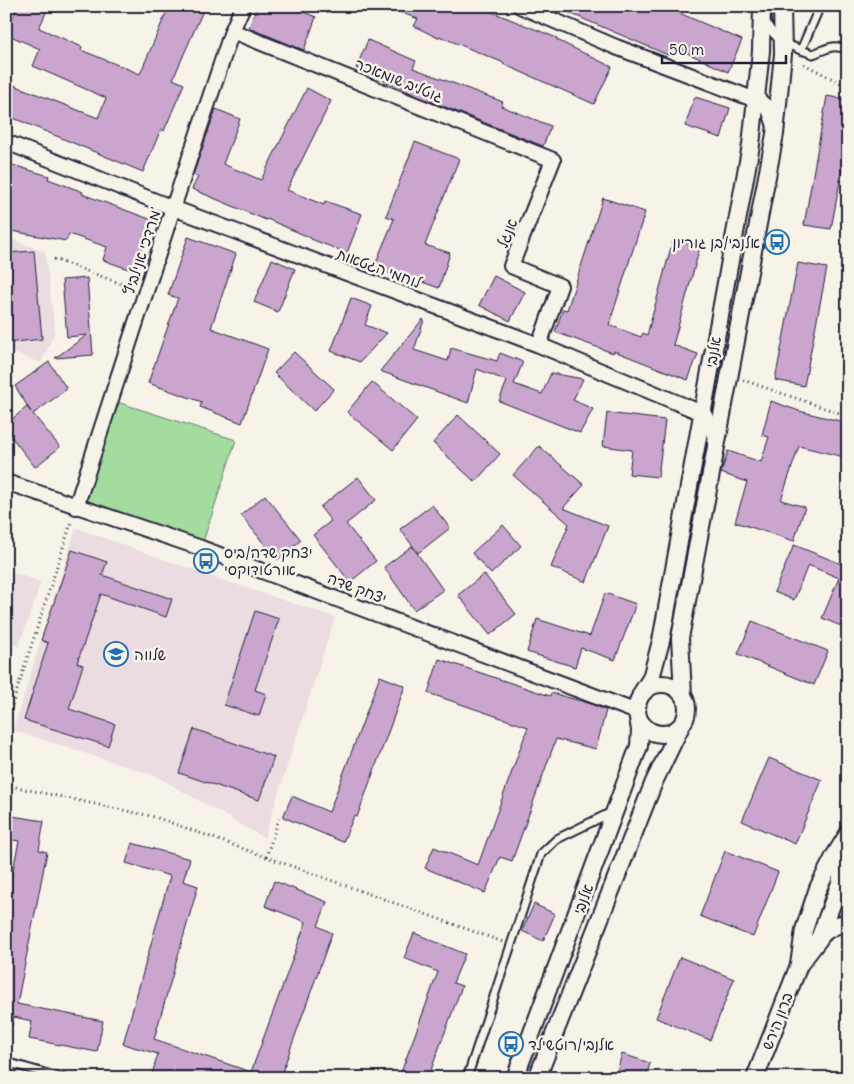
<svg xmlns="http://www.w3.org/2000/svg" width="854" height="1084" viewBox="0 0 854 1084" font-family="Delius,'Playpen Sans Hebrew',sans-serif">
<rect width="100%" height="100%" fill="#f7f3e8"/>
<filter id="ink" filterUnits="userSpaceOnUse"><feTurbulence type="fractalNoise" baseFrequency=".02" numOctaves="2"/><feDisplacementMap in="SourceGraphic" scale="10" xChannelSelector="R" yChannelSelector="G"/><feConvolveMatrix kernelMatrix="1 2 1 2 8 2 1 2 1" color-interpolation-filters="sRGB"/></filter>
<g filter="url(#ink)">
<g fill="#eadce0">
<path d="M6,237l39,15 10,80 -14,31 -35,-13z"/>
<path d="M76,528l143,51 116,38 -71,221 -108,-62 -143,-46z"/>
<path d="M6,570l35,12 -22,64 -13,-4z"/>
</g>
<path fill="#a4db9f" stroke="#637e6d" d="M111,400l125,40 -35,108 -125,-41z"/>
<g fill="#caa6cf" stroke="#22223b">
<path d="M18,6h31l-10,22 43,19 -1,3 59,24 29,-68h36l-32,73 11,5 -20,47 -3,-2 -18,43 -137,-57v-33l92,36 8,-20 -73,-32 7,-17 -34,-15z"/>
<path d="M257,6h31l28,11 -12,33 -55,-22z"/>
<path d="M389,6h88l80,32v2l55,27 -18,37 -91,-40 1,-1 -65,-27 -1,2 -24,-12 4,-7 -29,-11z"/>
<path d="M553,6h110l79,34 -14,32 -56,-26 -4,9z"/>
<path d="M368,40l48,21 -3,7 90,34 -2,4 50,20 -8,20 -123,-49 -64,-29z"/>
<path d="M307,88l24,13 -44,89 37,15 1,-4 37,13 -15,39 -36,-14v-1l-44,-19 -1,1 -74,-31 6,-12 -5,-2 23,-66 24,10 -17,45 38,16z"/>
<path d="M827,96l21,4v38l-17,91 -27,-4z"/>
<path d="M695,97l35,11 -9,30 -36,-12z"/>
<path d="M415,142l44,17 -34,86 25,8 -11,35 -31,-11 -2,4 -32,-14 20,-48 -8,-3z"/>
<path d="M6,163l43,13 -1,3 35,13 -1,2 70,26 -18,51 -31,-11 4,-13 -38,-13 -3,7 -60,-11z"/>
<path d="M603,198l42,14 -36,113 32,12 2,-4 4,2 26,-95 27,7 -27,98 25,9 -10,26 -74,-29 -1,2 -58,-21 8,-23 4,1z"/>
<path d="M188,237l48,17 -25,74 57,21 -26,74 -42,-16 2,-5 -54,-19 30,-85 -10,-3z"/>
<path d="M34,251l8,88 -36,4v-90z"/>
<path d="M272,259l23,10 -17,43 -24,-10z"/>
<path d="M798,263l29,5 -23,118 -29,-6z"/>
<path d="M494,276l31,16 -15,29 -31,-16z"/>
<path d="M87,278l6,77 -38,3 32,-23 -20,2 -5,-57z"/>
<path d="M351,298l21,8 -7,19 22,8 -27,29 -29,-11z"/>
<path d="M423,319l1,1 -10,30 34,11 3,-13 46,13 3,-8 23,9 -9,22 28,10 9,-21 32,6 -10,21 20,9 -13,24 -81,-32 8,-20 -30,-12 -9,34 -88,-32z"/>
<path d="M294,352l40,37 -20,22 -40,-38z"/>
<path d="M49,362l18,27 -34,25 27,33 -25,20 -29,-37v-6l21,-17 4,5 -16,-26z"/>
<path d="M372,382l45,38 -24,30 -46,-38z"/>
<path d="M771,401l28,10 49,12v35l-49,-12 -18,54 24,7 -11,34 -59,-19 12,-40 -26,-9 7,-22 33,11 8,-25 -7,-2z"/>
<path d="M607,413l58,7 -7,57 -29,-3 3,-24 -29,-4z"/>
<path d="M458,415l42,39 -25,28 -42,-39z"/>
<path d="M539,446l45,39 -21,23 45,18 -22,56 -35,-15 18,-43 -56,-49z"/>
<path d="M358,477l18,23 -30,24 30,37 -26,21 -37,-47 18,-14 -11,-14z"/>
<path d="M265,495l36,45 -24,20 -36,-45z"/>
<path d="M432,505l18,23 -32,25 -18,-24z"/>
<path d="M503,525l18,21 -30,28 -19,-21z"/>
<path d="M794,545l50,20 4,-9v73l-26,-11 17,-40 -31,-13 -14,35 -20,-8z"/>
<path d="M412,546l31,44 -29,20 -30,-43z"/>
<path d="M72,550l35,12 -5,13 70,24 -6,18 -65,-23 -24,69 6,2 -14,44 46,15 -7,22 -84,-26 24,-77 -7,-3z"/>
<path d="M484,574l32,40 -26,21 -32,-40z"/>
<path d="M605,593l31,11 -21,56 -34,-12 -6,19 -48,-15 10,-33 53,17z"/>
<path d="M255,611l24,8 -24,71 11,4 -7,22 -35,-11z"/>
<path d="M752,621l76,30 -14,34 -76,-31z"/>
<path d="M439,659l111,37 1,-3 34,9 21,8 -10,39 -40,-10 -44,122 -12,-4 -15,36 -60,-25 9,-21 44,18 50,-138 -100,-34z"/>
<path d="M380,676l25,10 -48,131 -3,-1 -11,26 -60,-25 9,-21 37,16z"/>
<path d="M194,729l80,28 -15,43 -80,-27z"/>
<path d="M769,758l53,22 -27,64 -53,-23z"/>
<path d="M6,815l38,6 -5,29 8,2 -30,152 86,17 -6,31 -68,-13 3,-18 -18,-4 -2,8h-6v-121l13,-63 -13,-2z"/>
<path d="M132,843l58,16 -7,22 15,5 -44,153 97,33 55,-150 -41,-16 9,-25 53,21 -9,24 14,7 -52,145h-117l-11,-4 6,-20 -35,-10 47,-168 -44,-13z"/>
<path d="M725,851l53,21 -25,65 -53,-21z"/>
<path d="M534,904l21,10 -12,27 -21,-10z"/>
<path d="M414,933l51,21 -12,29 9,3 -34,92h-29l39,-106 -34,-14z"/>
<path d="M680,957l54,22 -24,61 -54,-22z"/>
<path d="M622,1054l28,9 -4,15h-31z"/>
</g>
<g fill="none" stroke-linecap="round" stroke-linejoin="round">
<defs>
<g id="service">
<path d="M766,22c7,16 19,22 35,28l19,-44"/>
<path d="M801,50l12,4c14,-5 19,-11 35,-4"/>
<path d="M6,1062l56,16"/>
<path d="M467,1078l74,-224 16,-15 55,-27"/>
</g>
<g id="minor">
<path d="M520,6l96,41 145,55 8,7 6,17"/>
<path d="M232,31l321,129 -42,106 49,20 -21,59"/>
<path d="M6,142l167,66 366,137 163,68c8,7 12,20 14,31"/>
<path d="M6,482l195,66 436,164"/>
<path d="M76,507l97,-299 59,-177 11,-25"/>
</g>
<g id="tertiary">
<circle cx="662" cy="709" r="25"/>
<path d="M641,694l10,-16 10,-37 90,-496 10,-94 1,-45"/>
<path d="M683,695l-3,-57 95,-504 8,-80 -1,-48"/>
<path d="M820,937c7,-9 16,-13 28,-14"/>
<path d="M799,965l20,-26 21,-56 8,-40"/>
<path d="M515,1078l124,-332 1,-16 -2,-12"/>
<path d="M537,1078l117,-296 27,-56"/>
<path d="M755,1078l44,-113 5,-35 14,-42 17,-33 13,-21"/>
</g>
</defs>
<use href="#service" stroke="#22223b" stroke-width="11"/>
<use href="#minor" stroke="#22223b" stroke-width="18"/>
<use href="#tertiary" stroke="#22223b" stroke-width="20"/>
<g stroke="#22223b" stroke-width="3" stroke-dasharray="1 4" stroke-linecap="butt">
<path d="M804,64l44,23"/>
<path d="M54,259l79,29"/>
<path d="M743,380l105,36"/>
<path d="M6,724l66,-204"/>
<path d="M6,785l149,32 348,125"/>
<path d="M266,857l13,-38"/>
</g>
<use href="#service" stroke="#f7f3e8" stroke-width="7"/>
<use href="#minor" stroke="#f7f3e8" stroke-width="14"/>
<use href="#tertiary" stroke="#f7f3e8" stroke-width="16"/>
</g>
</g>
<defs>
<symbol id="bus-ring" viewBox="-11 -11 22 22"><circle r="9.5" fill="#f7f3e8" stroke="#1f6fb2" stroke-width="1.5"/><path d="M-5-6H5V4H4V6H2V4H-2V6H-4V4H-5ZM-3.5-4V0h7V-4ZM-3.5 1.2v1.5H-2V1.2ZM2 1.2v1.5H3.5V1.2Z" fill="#1f6fb2"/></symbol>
<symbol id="school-ring" viewBox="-11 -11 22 22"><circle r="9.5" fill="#f7f3e8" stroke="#1f6fb2" stroke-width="1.5"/><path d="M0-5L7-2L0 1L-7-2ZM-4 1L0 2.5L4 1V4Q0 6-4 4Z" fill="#1f6fb2"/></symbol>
</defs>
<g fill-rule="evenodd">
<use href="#bus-ring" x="763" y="228" width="28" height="28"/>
<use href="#bus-ring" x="192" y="547" width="28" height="28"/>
<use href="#school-ring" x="102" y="640" width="28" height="28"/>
<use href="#bus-ring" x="497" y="1030" width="28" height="28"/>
</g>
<g text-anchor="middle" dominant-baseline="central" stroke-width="5" stroke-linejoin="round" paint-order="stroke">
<g font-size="15" fill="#22223b" stroke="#f7f3e8">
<text transform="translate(399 80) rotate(22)">גוטליב שומאכר</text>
<text transform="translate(507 233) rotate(-68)">אנגל</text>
<text transform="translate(142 251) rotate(-72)">מרדכי אנילביץ'</text>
<text transform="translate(379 268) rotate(20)">לוחמי הגטאות</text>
<text transform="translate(713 352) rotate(-80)">אלנבי</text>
<text transform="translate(357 588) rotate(21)">יצחק שדה</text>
<text transform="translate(583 899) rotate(-69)">אלנבי</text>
<text transform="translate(777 1021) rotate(-69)">ברון הירש</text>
</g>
<g font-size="15" fill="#22223b" stroke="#f7f3e8" text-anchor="start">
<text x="760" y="242" text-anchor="end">אלנבי/בן גוריון</text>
<text x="224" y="552">יצחק שדה/ביס<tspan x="224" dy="17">אורטודוקסי</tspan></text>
<text x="134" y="654">שלווה</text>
<text x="528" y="1044">אלנבי/רוטשילד</text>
</g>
</g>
<rect width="854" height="1084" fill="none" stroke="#f7f3e8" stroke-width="25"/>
<rect x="12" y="12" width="829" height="1059" fill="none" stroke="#22223b" stroke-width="2" filter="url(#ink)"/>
<path d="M662 55v8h124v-8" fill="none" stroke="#22223b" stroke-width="2.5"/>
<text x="669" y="55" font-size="15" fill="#22223b" stroke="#f7f3e8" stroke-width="4" paint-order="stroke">50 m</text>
</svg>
